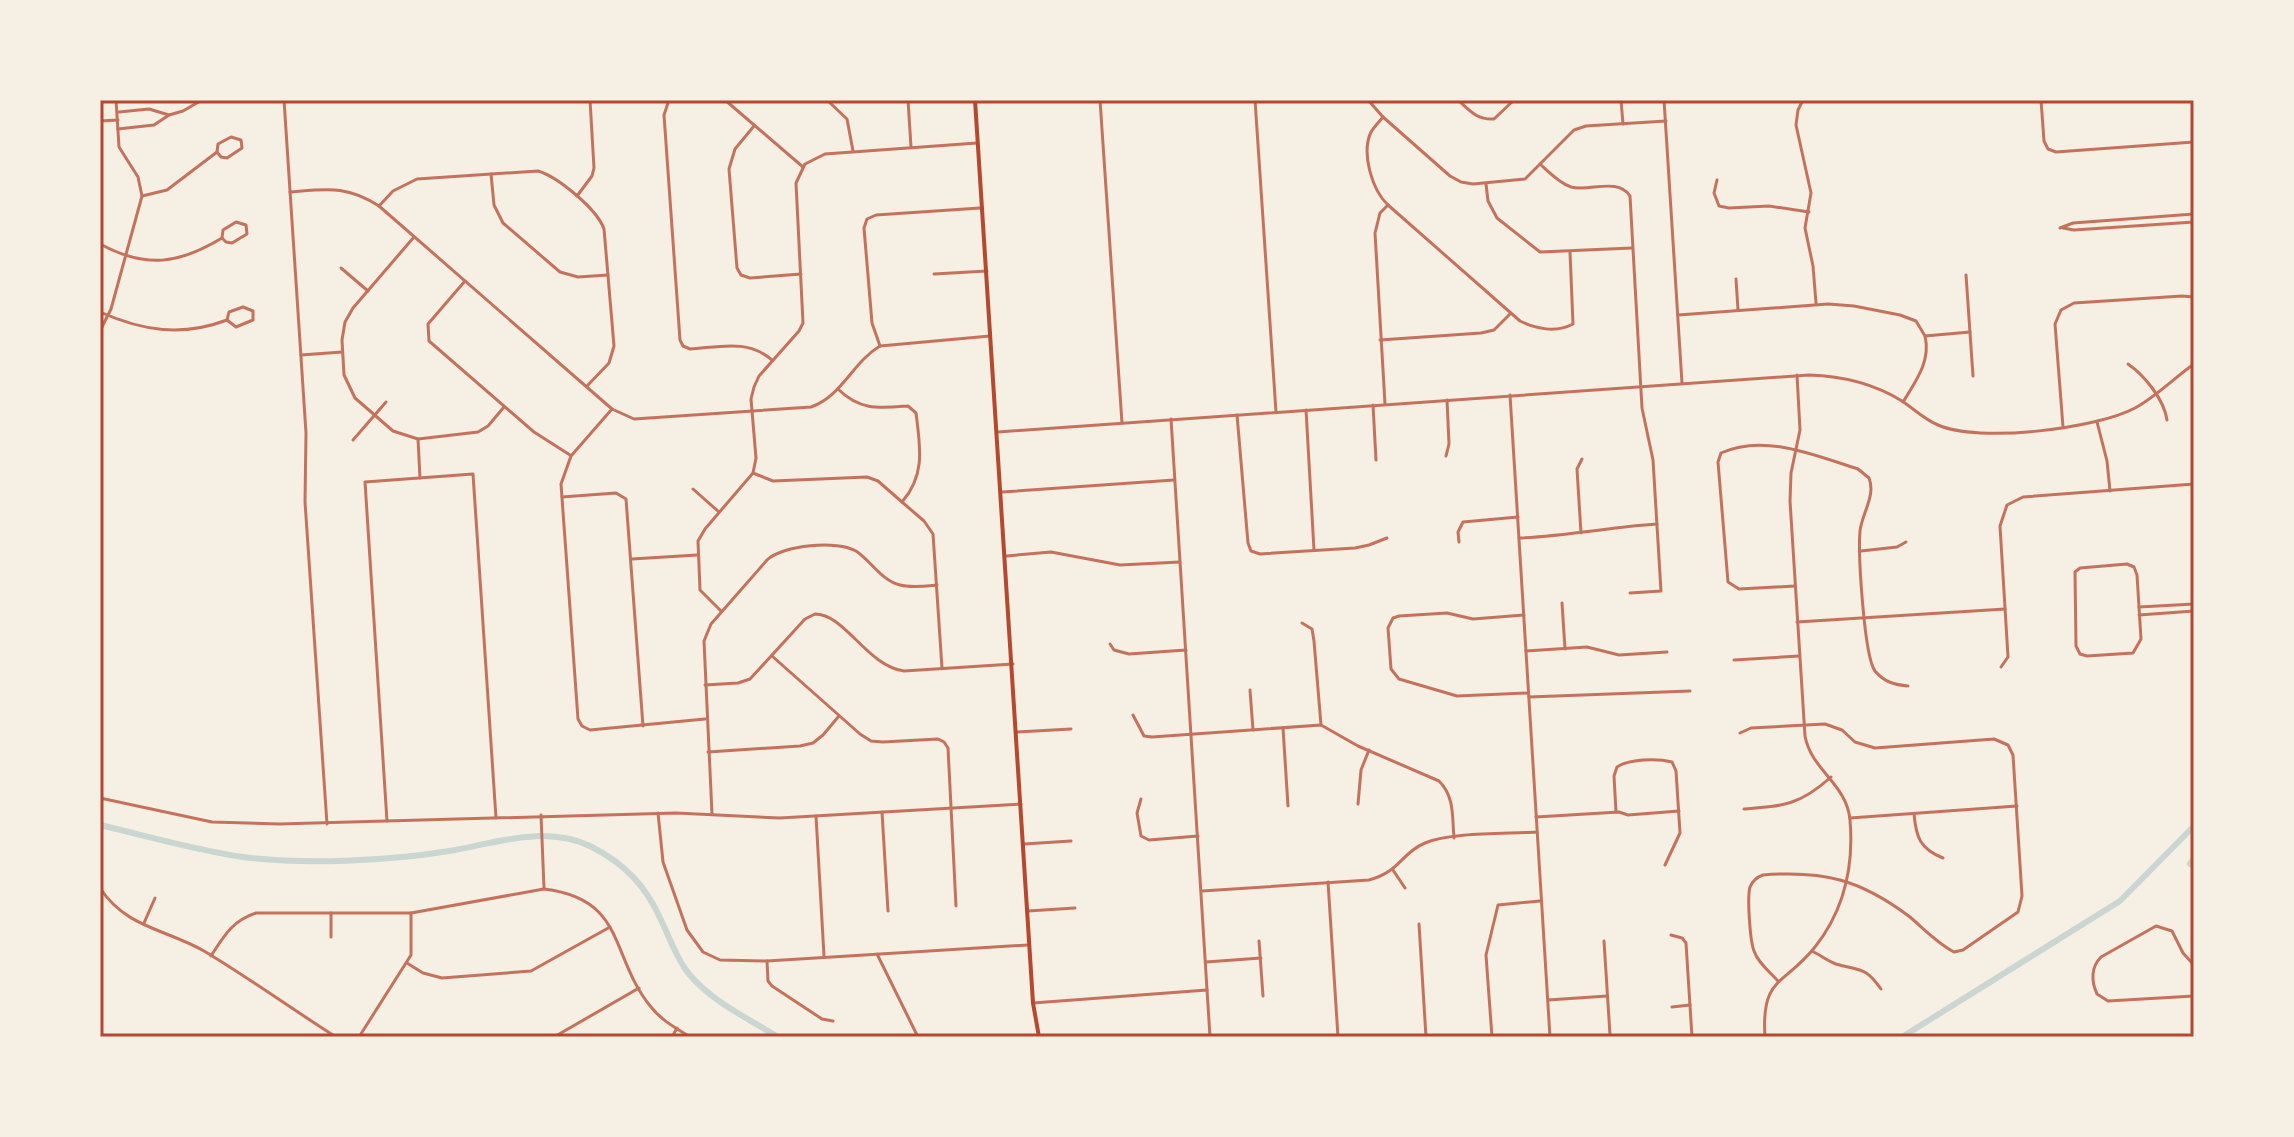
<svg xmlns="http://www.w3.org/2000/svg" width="2294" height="1137" viewBox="0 0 2294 1137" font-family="Cabin,sans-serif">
<rect width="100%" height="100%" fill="#f6efe4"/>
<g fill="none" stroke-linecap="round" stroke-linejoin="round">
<g stroke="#c9d6d2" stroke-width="6">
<path d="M100,825c47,11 95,25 143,32 61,8 145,4 206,-6 47,-8 98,-27 143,-4 33,17 54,39 69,73 9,18 15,38 28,54 22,27 60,45 89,63"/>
<path d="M2190,864l4,-6"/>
<path d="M1902,1037l218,-136 74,-75"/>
</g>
<g stroke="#c5725c" stroke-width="3">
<path d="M669,100l-5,15 16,225 3,6 7,3c30,-2 58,-10 82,11"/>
<path d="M725,100l78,67"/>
<path d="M827,100l20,19 6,32"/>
<path d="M908,100l3,47"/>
<path d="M1100,100l22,323"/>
<path d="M1255,100l21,312"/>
<path d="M1368,100l15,17c-4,5 -9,10 -12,15 -10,21 1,58 17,73l-8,8 -5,20 10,171"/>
<path d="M1458,100c12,11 19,20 36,19l20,-19"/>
<path d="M1621,100l2,24"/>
<path d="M1803,100l-5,10 -2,15 15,68 -6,35 8,38 3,37"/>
<path d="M2041,100l3,41 4,8 8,3 138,-10"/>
<path d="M169,115l14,-4 19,-11"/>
<path d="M1383,117l67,59 11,6 12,2 52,-5 49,-49 12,-4 80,-5"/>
<path d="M100,121l18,-1"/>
<path d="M754,126l-19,23 -6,20 8,99 4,7 9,3 51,-4"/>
<path d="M118,129l36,-4 15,-10 -20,-6 -30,3"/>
<path d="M231,137l10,3 1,8 -15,10 -6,-1 -4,-5 1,-8z"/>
<path d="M1540,164c9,8 19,19 31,23 18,5 47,-10 59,9l12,212 11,52 8,131 -31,2"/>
<path d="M491,174l3,31 9,18 57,49 18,5 30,-2"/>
<path d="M1717,180l-3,13 5,13 10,2 40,-2 40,6"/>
<path d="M1486,184l2,17 9,17 43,34 92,-4"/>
<path d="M290,192c37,-3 57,-7 89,14l233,203 22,10 177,-12c31,-11 42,-45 69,-61l110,-10"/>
<path d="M142,196l25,-6 50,-38"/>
<path d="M577,196l15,-20 2,-8 -4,-68"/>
<path d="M1388,205l132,116c16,8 36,12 53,3l-3,-72"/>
<path d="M379,206l14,-15 24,-12 121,-8c20,6 59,38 66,58l10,117 -5,17 -22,23"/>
<path d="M236,222l10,3 1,9 -15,9 -6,-1 -4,-4 1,-8z"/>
<path d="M2060,228l13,-5 121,-9"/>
<path d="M2063,228l11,2 120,-8"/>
<path d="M414,237l-61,71 -8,14 -3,18 2,35 11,23 38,33 25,8 60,-7 10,-6 16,-19"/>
<path d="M100,244c46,25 79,20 122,-6"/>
<path d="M341,268l27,23"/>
<path d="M934,274l53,-3"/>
<path d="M1966,275l7,101"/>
<path d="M1736,279l2,31"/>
<path d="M465,281l-37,43 1,17 105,91 36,23"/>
<path d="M243,307l10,4v9l-17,7 -9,-7 2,-8z"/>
<path d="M100,312c43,19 82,25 127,8"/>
<path d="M1678,315l150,-11 26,2 46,9 16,6 9,15 45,-4"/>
<path d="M100,331l11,-22 31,-113 -4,-19 -19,-30 -3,-47"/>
<path d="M1380,340l101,-7 13,-3 16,-16"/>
<path d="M880,346l-8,-23 -8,-95 3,-9 9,-4 104,-7"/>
<path d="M301,355l41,-3"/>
<path d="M2128,364c16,11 36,35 39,56"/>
<path d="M838,389c22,22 42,19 70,17l8,7c4,33 10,62 -14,89l22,19 9,13 9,134"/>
<path d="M1510,395l40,642"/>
<path d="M1903,402c13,-21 28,-41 22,-66"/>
<path d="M1373,405l3,55"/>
<path d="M612,409l-41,47 -10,28 17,235 4,7 8,4 115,-11"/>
<path d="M1306,410l8,140"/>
<path d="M1237,415l11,128 3,8 9,3 95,-6 14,-3 18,-7"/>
<path d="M1171,419l39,618"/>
<path d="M2097,422l10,39 3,30"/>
<path d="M2063,427l-8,-103 6,-14 13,-7 108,-7 12,1"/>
<path d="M418,439l2,39"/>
<path d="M353,440l33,-38"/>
<path d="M1446,456l3,-12 -2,-44"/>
<path d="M753,473l20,8 94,-4 11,4 24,21"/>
<path d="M693,489l26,23"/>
<path d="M1002,492l172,-12"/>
<path d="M562,497l54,-4 10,6 17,227"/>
<path d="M1581,533l-4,-64 5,-10"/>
<path d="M1519,538c47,-2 92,-11 138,-14"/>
<path d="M1459,542l-1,-10 5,-10 55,-5"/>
<path d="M1861,551l36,-4 9,-5"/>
<path d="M1006,556l45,-4 69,13 60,-3"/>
<path d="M632,559l65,-4"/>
<path d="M2127,564l7,3 3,8 4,64 -8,14 -46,3 -7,-2 -4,-8 -1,-74 5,-4z"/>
<path d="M1795,586l-56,3 -11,-7 -10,-120 3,-9c44,-20 95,3 137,16l11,9c7,18 -7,35 -9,53 -2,22 4,125 15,140 9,11 20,14 33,15"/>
<path d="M1562,603l3,46"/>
<path d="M2139,607l55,-3"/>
<path d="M721,611l-21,-21 -2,-49 7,-12 48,-56 3,-15 -5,-59 3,-12 5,-11 40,-45 4,-8 -7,-140 9,-19 20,-10 152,-11"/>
<path d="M1524,615l-51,4 -26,-6 -48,3 -6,2 -5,10 3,41 8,10 58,17 71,-3"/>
<path d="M2139,615l55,-4"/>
<path d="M1797,622l208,-13"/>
<path d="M1302,623l10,6 2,12 7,84"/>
<path d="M1110,644l4,6 15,4 57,-4"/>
<path d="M1526,651l61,-4 32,8 48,-3"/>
<path d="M772,656l88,78 11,7 12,1 55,-3 6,3 4,6 8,158"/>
<path d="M1734,660l65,-4"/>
<path d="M2001,667l7,-10 -8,-131 7,-21 16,-8 171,-13"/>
<path d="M705,685l33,-2 12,-4 55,-60 10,-5c30,0 52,52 89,57l109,-7"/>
<path d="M1250,690l3,40"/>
<path d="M1529,697l161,-6"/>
<path d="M1133,715l11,21 8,1 169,-12 37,21 81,35c16,16 13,36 15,57"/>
<path d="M1283,728l5,78"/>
<path d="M1017,732l54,-3"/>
<path d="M1740,733l11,-5 74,-4 17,6 13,12 20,6 119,-9 14,6 5,10 9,141 -4,16 -55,38 -9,2c-17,-9 -30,-23 -44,-35 -49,-37 -86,-47 -147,-42 -6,2 -10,5 -13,12 -3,10 0,54 4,64 4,12 16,21 24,30"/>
<path d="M708,752l92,-6 13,-3 10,-8 16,-19"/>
<path d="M1141,799l-4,14 4,23 8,4 49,-4"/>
<path d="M1358,804l3,-34 8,-20"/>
<path d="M1744,809c40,-3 56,-4 87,-32"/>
<path d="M882,812l6,99"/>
<path d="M1616,812l-2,-36 3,-9c12,-8 40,-9 55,-5l4,9 4,62 -15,32"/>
<path d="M658,813l5,49 24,68 16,22 17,8 47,1 261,-16"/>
<path d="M712,814l-8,-173 7,-17 56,-64c15,-15 71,-20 89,-9 15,10 26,30 44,34 11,3 26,1 37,0"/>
<path d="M1914,814c2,23 6,35 29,44"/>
<path d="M541,815l3,73"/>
<path d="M816,816l8,140"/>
<path d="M1536,817l83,-5 9,3 51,-4"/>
<path d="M1850,818l167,-12"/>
<path d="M387,821l-22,-339 108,-8 23,344"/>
<path d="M1024,844l47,-3"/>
<path d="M1393,870l12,18"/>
<path d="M1328,882l10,155"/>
<path d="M100,888c26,40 66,41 104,63 45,27 88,58 132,86"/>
<path d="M1202,891l167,-11c31,-8 32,-27 56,-37 25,-11 83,-9 112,-11"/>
<path d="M1028,911l47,-3"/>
<path d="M144,923l11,-25"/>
<path d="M1419,924l7,113"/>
<path d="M1671,935l11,3 4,5 6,94"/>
<path d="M331,937v-24"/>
<path d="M1259,941l4,55"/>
<path d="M1604,941l6,94"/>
<path d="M1812,951c8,4 16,10 24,13 24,7 29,2 45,25"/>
<path d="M877,954l41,83"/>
<path d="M211,956c13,-20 21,-35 45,-43h155l133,-24c83,10 65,67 107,118 10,13 25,21 39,30"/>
<path d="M767,961l1,20 4,5 50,33 11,2"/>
<path d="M1206,962l55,-4"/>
<path d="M407,963l16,10 19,5 89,-7 79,-44"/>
<path d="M2194,965l-11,-12 -11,-22 -16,-5 -55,31c-10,10 -10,24 -4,37l11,7 86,-5"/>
<path d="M1548,1000l59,-4"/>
<path d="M1033,1003l174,-13"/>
<path d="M1672,1007l18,-2"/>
<path d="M359,1037l52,-82v-42"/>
<path d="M554,1037l85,-49"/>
<path d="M672,1037l5,-9"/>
<path d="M1492,1037l-6,-82 12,-50 42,-4"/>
</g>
<g stroke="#c5725c" stroke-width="3">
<path d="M284,100l22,333 -1,69 22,322"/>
<path d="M1664,100l18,283"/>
<path d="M998,432l811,-57c34,1 64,8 93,26 12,8 22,18 36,24 40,18 158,4 197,-17 22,-12 39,-30 59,-44"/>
<path d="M100,798l112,24 67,2 397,-11 104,5 241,-14"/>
<path d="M1765,1037c-4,-61 19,-51 50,-90 30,-38 39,-80 35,-127 -3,-36 -39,-50 -45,-84l-15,-235 1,-28 9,-43 -3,-55"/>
</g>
<path stroke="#b5482f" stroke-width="4" d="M975,100l58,903 6,34"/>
</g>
<rect width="2294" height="1137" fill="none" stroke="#f6efe4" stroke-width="204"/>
<rect x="102" y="102" width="2090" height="933" fill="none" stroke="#b5482f" stroke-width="3"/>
</svg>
